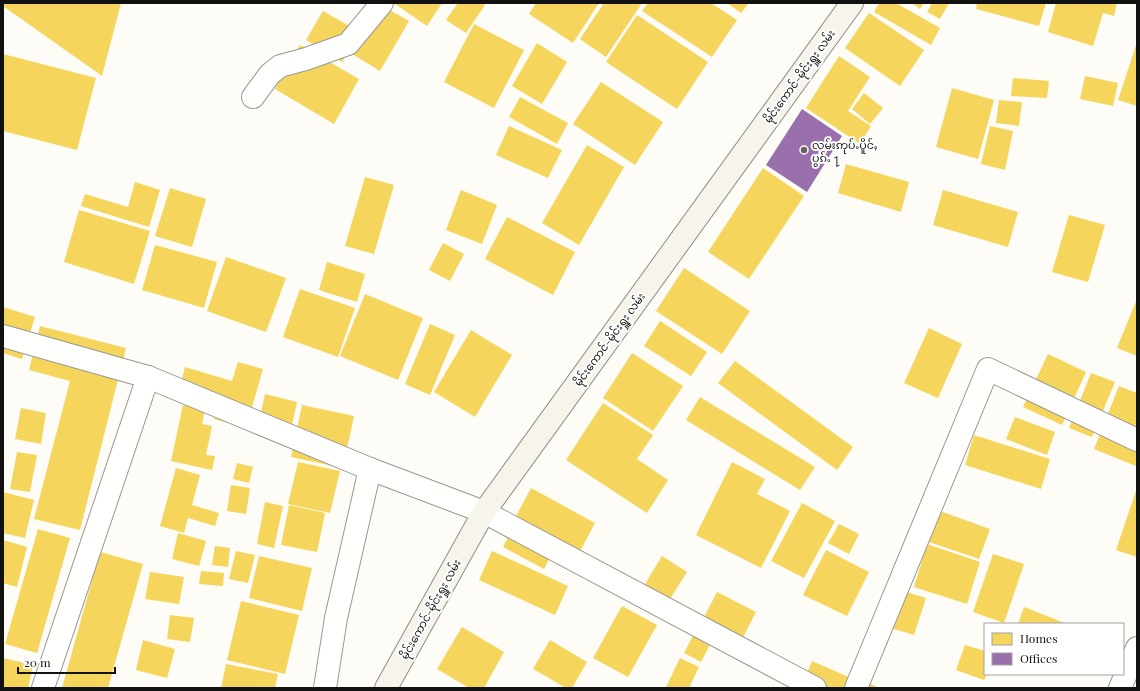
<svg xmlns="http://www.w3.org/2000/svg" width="1140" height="691" viewBox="0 0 1140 691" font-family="'Playfair Display','Noto Sans Myanmar',serif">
<rect width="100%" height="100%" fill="#fdfcf7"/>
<g fill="#f6d55c">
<path d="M3,3h118l-19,73 -99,-70z"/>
<path d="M396,3h46l-15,23 -32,-22z"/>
<path d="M458,3h24l3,2 -19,28 -20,-13z"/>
<path d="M536,3h63l-26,40 -44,-29z"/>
<path d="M604,3h38l-36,54 -26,-18z"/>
<path d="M648,3h63l26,17 -25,37 -70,-46z"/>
<path d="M727,3h22l-8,10z"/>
<path d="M879,3h17l44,25 -9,17 -57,-33z"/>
<path d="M912,3h12l-4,6z"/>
<path d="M932,3h17l-9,16 -13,-7z"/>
<path d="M977,3h69l-7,23 -63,-17z"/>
<path d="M1056,3h61l-3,13 -11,-3 -10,33 -45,-14z"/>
<path d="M381,5l28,16 -29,50 -28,-17z"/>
<path d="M323,11l37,21 -18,30 -36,-22z"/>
<path d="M869,13l55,37 -24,36 -55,-38z"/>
<path d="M637,15l71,47 -31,47 -71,-47z"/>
<path d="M474,24l50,26 -30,58 -50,-26z"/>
<path d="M1137,42v64l-19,-6z"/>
<path d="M537,43l30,19 -25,42 -30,-18z"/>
<path d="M300,45l59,34 -25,45 -59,-35z"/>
<path d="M3,54l93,24 -19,72 -74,-19z"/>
<path d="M839,56l31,21 -22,34 23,15 -11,18 -54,-36z"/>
<path d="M1085,76l33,7 -5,23 -33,-7z"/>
<path d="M1013,78l36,3 -2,17 -36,-2z"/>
<path d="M601,82l62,40 -28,43 -62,-41z"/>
<path d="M952,88l42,12 -16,59 -42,-12z"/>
<path d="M864,93l19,15 -13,16 -18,-15z"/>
<path d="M520,97l48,26 -11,21 -48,-27z"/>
<path d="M999,100l23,2 -3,24 -23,-3z"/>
<path d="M509,126l53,24 -14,28 -52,-23z"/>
<path d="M990,126l23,5 -8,39 -24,-6z"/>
<path d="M587,145l37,22 -45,78 -37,-22z"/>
<path d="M846,164l63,18 -8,30 -63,-19z"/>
<path d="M763,168l41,28 -55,83 -41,-27z"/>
<path d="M365,177l29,8 -20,69 -29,-8z"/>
<path d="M135,182l25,8 -11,37 -68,-21 4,-12 43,13z"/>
<path d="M170,188l36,11 -14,48 -37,-11z"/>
<path d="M461,190l36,15 -15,39 -36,-14z"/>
<path d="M943,190l75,22 -10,35 -75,-22z"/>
<path d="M79,210l71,21 -16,53 -70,-22z"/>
<path d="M1069,215l36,10 -17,57 -36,-10z"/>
<path d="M507,217l68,35 -22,43 -68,-36z"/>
<path d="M443,243l21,11 -14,27 -21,-11z"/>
<path d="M155,245l62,17 -13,46 -62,-18z"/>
<path d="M226,257l60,21 -20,54 -59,-21z"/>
<path d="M327,262l38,12 -8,28 -38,-12z"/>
<path d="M684,268l66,43 -28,43 -66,-43z"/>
<path d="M300,289l55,19 -17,49 -55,-20z"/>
<path d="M365,294l58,24 -25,62 -58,-24z"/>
<path d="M1137,299v57l-20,-8z"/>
<path d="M3,307l32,10 -13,42 -19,-6z"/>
<path d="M660,321l47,31 -16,24 -47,-30z"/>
<path d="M430,324l25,11 -25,60 -25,-11z"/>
<path d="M40,326l86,22 -46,182 -46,-11 36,-138 -41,-11z"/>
<path d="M929,328l33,16 -24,54 -34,-15z"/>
<path d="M471,330l41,25 -37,62 -41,-25z"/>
<path d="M632,353l51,33 -30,45 -50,-33z"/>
<path d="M1048,354l38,18 -24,53 -39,-18z"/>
<path d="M735,361l118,86 -16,23 -119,-87z"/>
<path d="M238,362l25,7 -17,59 -32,-9 4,-13 -40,-11 7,-28 47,14z"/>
<path d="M1091,373l24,9 -23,55 -23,-9z"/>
<path d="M1119,386l18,7v70l-1,3 -42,-17z"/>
<path d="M265,394l32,8 -8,37 -32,-8z"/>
<path d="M700,397l115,70 -15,23 -114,-70z"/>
<path d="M603,403l50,32 -16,24 31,21 -21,33 -81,-53z"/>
<path d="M183,405l22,5 -3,14 10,2 -6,29 9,1 -3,14 -41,-9z"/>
<path d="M302,405l52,11 -11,52 -52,-11z"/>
<path d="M21,408l25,5 -5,31 -26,-5z"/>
<path d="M1015,417l40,15 -8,23 -41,-16z"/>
<path d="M974,435l76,24 -9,30 -76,-24z"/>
<path d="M17,452l20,3 -7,37 -20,-3z"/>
<path d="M298,462l42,9 -10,42 -42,-9z"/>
<path d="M732,462l33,17 -8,15 33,17 -29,57 -65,-33z"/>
<path d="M237,463l16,4 -4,16 -16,-4z"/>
<path d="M176,468l24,7 -8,30 27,8 -4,13 -27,-8 -4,15 -24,-7z"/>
<path d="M231,485l19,3 -4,26 -19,-3z"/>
<path d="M531,488l64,35 -17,32 -64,-35z"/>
<path d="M1137,488v69l-21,-7z"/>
<path d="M3,492l31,8 -9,38 -22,-5z"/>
<path d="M265,502l18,4 -9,42 -17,-4z"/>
<path d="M802,503l33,18 -31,57 -33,-17z"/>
<path d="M289,505l36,8 -8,39 -36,-7z"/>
<path d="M940,511l50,18 -11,30 -50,-17z"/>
<path d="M839,524l20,10 -10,20 -21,-11z"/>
<path d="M514,526l41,21 -11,22 -41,-22z"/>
<path d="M38,529l32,9 -33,115 -32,-9z"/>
<path d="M178,533l28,8 -7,25 -27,-7z"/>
<path d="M3,540l24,7 -10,40 -14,-4z"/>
<path d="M927,544l53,18 -13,42 -53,-17z"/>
<path d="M215,546l15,2 -2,19 -16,-2z"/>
<path d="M826,550l43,22 -22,44 -44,-21z"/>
<path d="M236,551l19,4 -7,28 -19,-4z"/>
<path d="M492,551l76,35 -13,29 -76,-35z"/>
<path d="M100,552l43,12 -35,124h-46z"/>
<path d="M993,554l31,10 -20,59 -31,-11z"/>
<path d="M259,556l53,12 -10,43 -53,-13z"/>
<path d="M662,556l25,16 -29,46 -24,-16z"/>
<path d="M201,571l23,2 -1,13 -24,-2z"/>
<path d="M150,572l34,5 -5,27 -34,-5z"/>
<path d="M903,591l23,7 -12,37 -23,-7z"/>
<path d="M717,592l39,20 -15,29 -39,-20z"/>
<path d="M241,601l58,14 -14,59 -58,-14z"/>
<path d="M622,606l35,19 -29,52 -35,-19z"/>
<path d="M1024,607l43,17h-49z"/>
<path d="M170,615l24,3 -4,24 -23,-3z"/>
<path d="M462,627l42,25 -20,36h-15l-32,-19z"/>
<path d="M697,628l17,9 -13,25 -17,-9z"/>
<path d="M143,640l32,9 -8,29 -31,-8z"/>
<path d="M550,640l37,22 -15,26h-6l-33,-19z"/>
<path d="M965,645l20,6v23h2l-3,6 -28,-10z"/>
<path d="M3,658l30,7 -5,23h-25z"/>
<path d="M680,658l19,9 -10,21h-21l-2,-1z"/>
<path d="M812,661l41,18 -4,9h-48z"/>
<path d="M226,664l52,10 -3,14h-54z"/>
<path d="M865,681l14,7h-17z"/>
</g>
<path fill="#9970ab" d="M802,109l40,27 -35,56 -41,-27z"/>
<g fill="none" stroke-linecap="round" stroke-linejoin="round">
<defs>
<g id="minor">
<path d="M253,97l17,-23 10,-8 26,-7 42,-15 34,-41"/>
<path d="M3,336l145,41 222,92 114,43 331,176"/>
<path d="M43,688l105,-311"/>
<path d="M325,688l11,-70 34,-149"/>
<path d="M856,688l132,-319 149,71"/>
<path d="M1120,688l17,-40"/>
</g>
<path id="secondary" d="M386,688l98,-176 368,-509"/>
</defs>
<use href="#minor" stroke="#979795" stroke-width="24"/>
<use href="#secondary" stroke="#8e8d8b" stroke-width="24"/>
<use href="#minor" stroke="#fffffe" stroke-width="22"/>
<use href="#secondary" stroke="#f6f4eb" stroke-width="22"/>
</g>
<circle fill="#646362" stroke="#fff" stroke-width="1.5" cx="804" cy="150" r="4"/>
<g text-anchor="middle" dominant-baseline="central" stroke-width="4" stroke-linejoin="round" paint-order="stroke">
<g font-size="11" fill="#111" stroke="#fff">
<text transform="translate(799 76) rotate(-54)">မိုင်းကောင်-မိုင်းရှူး လမ်း</text>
<text transform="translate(609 339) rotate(-54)">မိုင်းကောင်-မိုင်းရှူး လမ်း</text>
<text transform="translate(430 609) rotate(-61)">မိုင်းကောင်-မိုင်းရှူး လမ်း</text>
</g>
<g font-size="11" fill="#111" stroke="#fff" text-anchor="start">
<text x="812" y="144">လုမ်းဢုပ်ႉပိူင်ႇ<tspan x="812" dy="13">ပွၵ်ႉ ႑</tspan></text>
</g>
</g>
<rect width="1140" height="691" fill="none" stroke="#111111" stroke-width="8"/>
<rect x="984" y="623" width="140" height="52" fill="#ffffff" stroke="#a0a0a0"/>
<rect x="992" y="633" width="20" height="12" fill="#f6d55c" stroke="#a0a0a0"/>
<text x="1020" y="643" font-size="12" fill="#111111">Homes</text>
<rect x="992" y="653" width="20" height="12" fill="#9970ab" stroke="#a0a0a0"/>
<text x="1020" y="663" font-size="12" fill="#111111">Offices</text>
<path d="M18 667v6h97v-6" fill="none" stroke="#111111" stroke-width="2"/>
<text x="24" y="667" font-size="12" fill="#111111" stroke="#ffffff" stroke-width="3" paint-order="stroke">20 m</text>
</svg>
